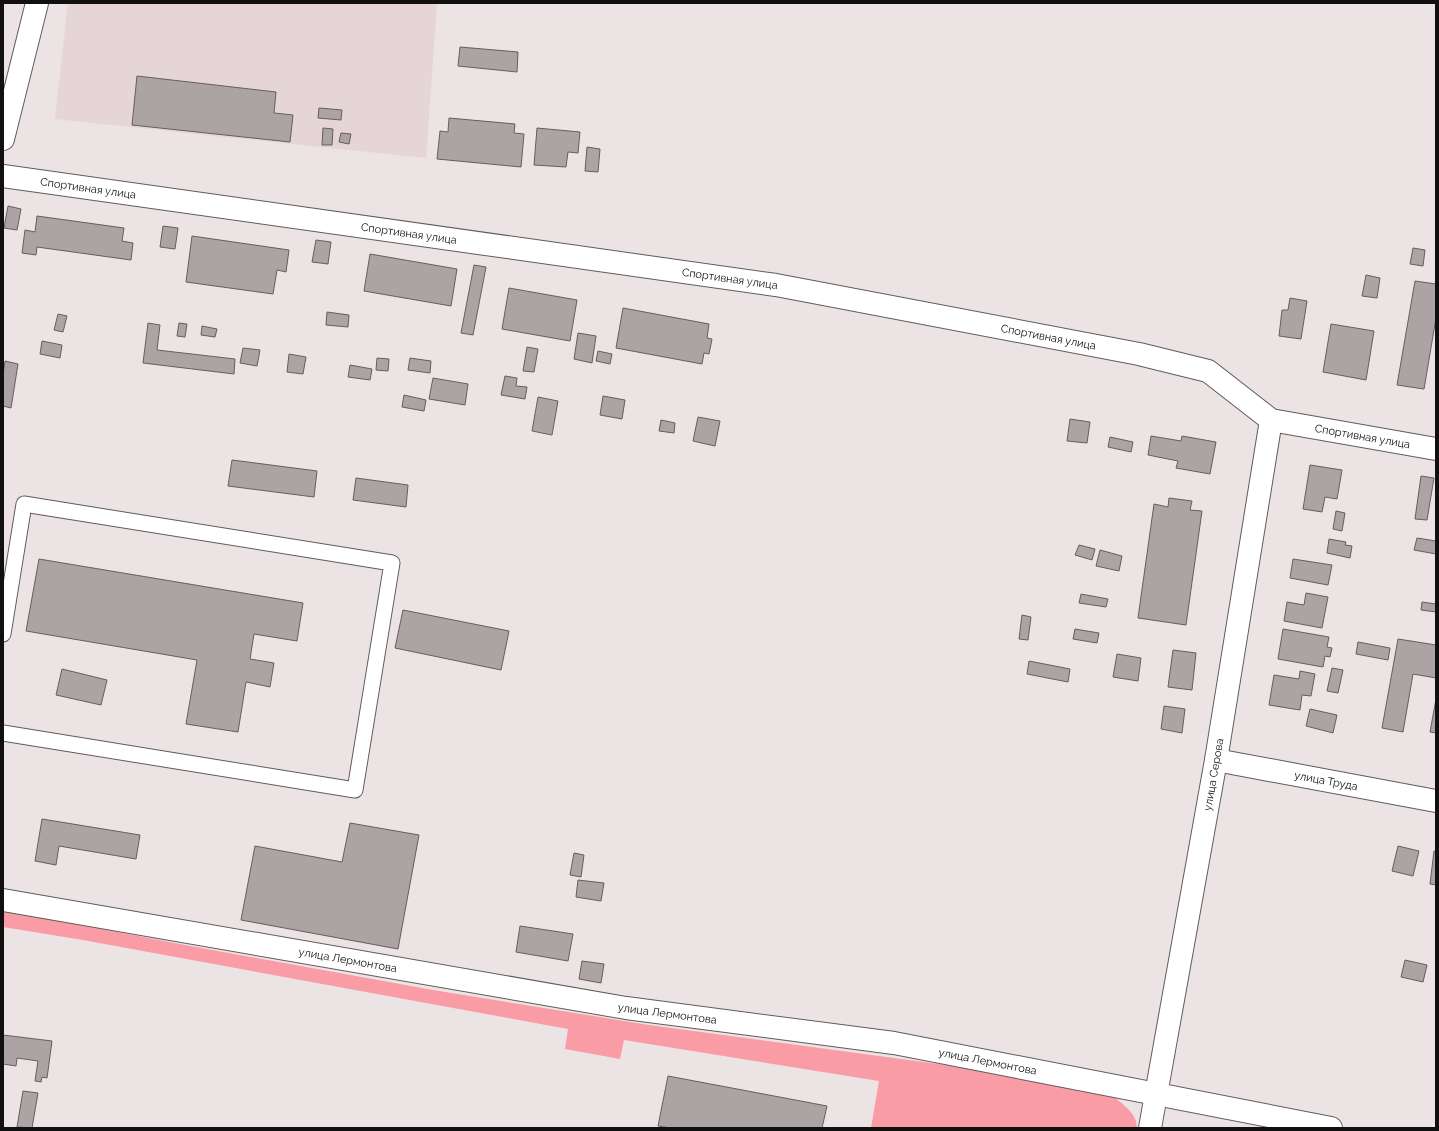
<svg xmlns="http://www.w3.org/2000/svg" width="1439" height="1131" viewBox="0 0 1439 1131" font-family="Raleway,sans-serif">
<rect width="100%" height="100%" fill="#ece3e4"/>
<path fill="#e6d5d6" d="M68,3h369l-11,155 -371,-39z"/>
<path fill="#f99ca5" d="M3,910l182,35 248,45 216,35 370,50 95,22c10,8 23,17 23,31h-266l8,-47 -255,-41 -4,19 -55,-10 3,-20 -485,-89 -80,-13z"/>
<g fill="#aca4a4" stroke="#655d5e">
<path d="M460,47l58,5 -1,20 -59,-6z"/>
<path d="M137,76l139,16 -2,21 19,2 -3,27 -158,-17z"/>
<path d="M319,108l23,2 -1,10 -23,-2z"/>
<path d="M449,118l66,6 -1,9 10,1 -3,33 -84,-8 3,-28 8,1z"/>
<path d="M323,128l10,1 -1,16h-10z"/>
<path d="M537,128l43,4 -2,21 -10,-1 -2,15 -32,-2z"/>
<path d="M341,133l10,1 -2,10 -10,-2z"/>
<path d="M587,147l13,2 -2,23 -13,-1z"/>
<path d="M8,206l13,3 -4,21 -13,-2z"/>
<path d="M37,216l87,12 -2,13 11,2 -2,17 -94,-13 -1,8 -14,-2 3,-23 10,2z"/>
<path d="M163,226l15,2 -3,21 -15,-2z"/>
<path d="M192,236l97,14 -3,22 -9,-2 -4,24 -87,-12z"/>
<path d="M316,240l15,2 -3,22 -16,-2z"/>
<path d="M1413,248l12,2 -2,16 -13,-2z"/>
<path d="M370,254l87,15 -6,37 -87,-15z"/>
<path d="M474,265l12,2 -13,68 -12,-2z"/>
<path d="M1366,275l14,3 -3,20 -15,-2z"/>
<path d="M1415,281l21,3v34l-12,71 -27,-4z"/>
<path d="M509,288l68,12 -7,41 -68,-12z"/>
<path d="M1290,298l17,3 -6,38 -22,-3 3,-26h6z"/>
<path d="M623,308l86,16 -2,14 5,1 -3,15 -5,-1 -2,11 -86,-16z"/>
<path d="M327,312l22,3 -1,12 -22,-2z"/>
<path d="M58,314l9,2 -4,16 -9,-2z"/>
<path d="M148,323l12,2 -3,25 78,9 -1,15 -91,-11z"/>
<path d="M179,323l8,1 -2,13 -8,-1z"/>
<path d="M1331,324l43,7 -8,49 -43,-8z"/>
<path d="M202,326l15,3 -2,8 -14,-2z"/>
<path d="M578,333l18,3 -4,27 -18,-4z"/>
<path d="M42,341l20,4 -2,13 -20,-4z"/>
<path d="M527,347l11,2 -4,23 -11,-1z"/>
<path d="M243,348l17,2 -3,16 -17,-3z"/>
<path d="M598,351l14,3 -2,10 -14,-3z"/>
<path d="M289,354l17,3 -3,17 -16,-2z"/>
<path d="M377,358l12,1 -1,12 -12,-1z"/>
<path d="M410,358l21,3 -1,12 -22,-3z"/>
<path d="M5,361l13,3 -7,44 -8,-2v-32z"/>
<path d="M350,365l22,4 -2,11 -22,-3z"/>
<path d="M505,376l12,2 -1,8 11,1 -2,12 -24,-4z"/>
<path d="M433,378l35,6 -3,21 -36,-6z"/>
<path d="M404,395l22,5 -2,11 -22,-4z"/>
<path d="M603,396l22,4 -3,19 -22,-4z"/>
<path d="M538,397l20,4 -6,34 -20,-4z"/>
<path d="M698,417l22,4 -5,25 -22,-5z"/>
<path d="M1070,419l20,3 -3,21 -20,-2z"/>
<path d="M661,420l14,3 -1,10 -15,-2z"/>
<path d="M1151,436l30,5 1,-5 34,6 -6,32 -34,-6 2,-7 -30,-6z"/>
<path d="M1110,437l23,5 -2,10 -23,-5z"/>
<path d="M232,460l85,11 -3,26 -86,-11z"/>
<path d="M1310,465l32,5 -5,29 -12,-2 -3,15 -19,-3z"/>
<path d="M1421,476l13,2 -7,42 -12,-1z"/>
<path d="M356,478l52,7 -2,22 -53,-7z"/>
<path d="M1169,498l23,3 -2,9 12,1 -16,114 -48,-7 16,-114 14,3z"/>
<path d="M1336,511l9,2 -3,18 -9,-2z"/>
<path d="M1417,538l19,3v13l-22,-4z"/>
<path d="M1329,539l17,3 -1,3 7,1 -2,12 -23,-5z"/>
<path d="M1079,545l16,4 -3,11 -17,-5z"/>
<path d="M1100,550l22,6 -3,15 -23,-5z"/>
<path d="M39,559l264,44 -6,38 -43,-7 -4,25 24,4 -4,24 -24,-5 -8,50 -52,-8 11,-64 -171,-29z"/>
<path d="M1293,559l39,6 -4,20 -38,-7z"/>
<path d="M1306,593l22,4 -6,31 -38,-7 3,-19 17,3z"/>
<path d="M1081,594l27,5 -2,8 -27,-4z"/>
<path d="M1422,602l14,2v8l-15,-2z"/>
<path d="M403,610l106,21 -8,39 -106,-22z"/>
<path d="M1022,615l9,2 -3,23 -9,-1z"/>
<path d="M1075,629l24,4 -2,10 -24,-4z"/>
<path d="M1283,629l46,8 -2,10 5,1 -2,9 -5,-1 -2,11 -45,-8z"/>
<path d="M1398,639l38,6v33l-23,-4 -10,58 -21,-4z"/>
<path d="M1358,642l32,6 -2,12 -32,-6z"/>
<path d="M1173,650l23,3 -4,37 -24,-3z"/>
<path d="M1117,654l24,4 -3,23 -25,-4z"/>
<path d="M1029,661l41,8 -2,13 -41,-8z"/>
<path d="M1332,668l11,2 -5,23 -11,-2z"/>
<path d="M62,669l45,11 -6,25 -45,-10z"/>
<path d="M1300,671l15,3 -4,22 -9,-1 -2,15 -31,-5 5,-30 25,4z"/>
<path d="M1436,699v34l-6,-1z"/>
<path d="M1164,706l21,3 -3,24 -21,-4z"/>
<path d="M1310,709l27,6 -4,18 -27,-7z"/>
<path d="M42,819l98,16 -4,24 -77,-13 -3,19 -21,-4z"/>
<path d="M350,823l69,12 -21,114 -157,-29 14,-74 87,16z"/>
<path d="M1398,846l21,5 -6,25 -21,-5z"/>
<path d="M1434,851h2v34l-6,-1z"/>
<path d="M574,853l10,2 -3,22 -11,-2z"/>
<path d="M578,880l26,3 -3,18 -25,-4z"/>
<path d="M520,926l53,8 -5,27 -52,-9z"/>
<path d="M1405,960l22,5 -4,17 -22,-5z"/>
<path d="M582,961l22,3 -3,19 -22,-4z"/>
<path d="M3,1035l49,6 -5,37 -5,-1 -1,5 -6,-1 3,-20 -21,-3 -1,8 -13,-2z"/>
<path d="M668,1076l159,30 -5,22h-151l-13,-2z"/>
<path d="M23,1091l15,2 -6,35 -15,-1z"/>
</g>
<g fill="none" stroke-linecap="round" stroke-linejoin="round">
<defs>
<path id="service" d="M3,634l21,-130 368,59 -37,227 -352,-57"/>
<g id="minor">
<path d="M3,139l34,-136"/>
<path id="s1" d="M3,176l773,109 363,69 69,17 63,49 165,29"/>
<path id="s2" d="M1216,760l220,41"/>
<path id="s3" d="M3,900l623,108 268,35 437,85"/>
<path id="s4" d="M1150,1128l66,-368 55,-340"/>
</g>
</defs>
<use href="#service" stroke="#625b5b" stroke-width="17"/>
<use href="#minor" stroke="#625b5b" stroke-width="24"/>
<use href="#service" stroke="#fff" stroke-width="15"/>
<use href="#minor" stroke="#fff" stroke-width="22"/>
</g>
<g text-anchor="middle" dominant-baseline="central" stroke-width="3" stroke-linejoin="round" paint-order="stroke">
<g font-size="11" fill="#120f10" stroke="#f9f1f1">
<text stroke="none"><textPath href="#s1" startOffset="86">Спортивная улица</textPath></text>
<text stroke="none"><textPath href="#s1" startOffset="410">Спортивная улица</textPath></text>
<text stroke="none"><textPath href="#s1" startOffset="734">Спортивная улица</textPath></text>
<text stroke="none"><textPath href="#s1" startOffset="1058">Спортивная улица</textPath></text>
<text stroke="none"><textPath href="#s1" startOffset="1394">Спортивная улица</textPath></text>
<text stroke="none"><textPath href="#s4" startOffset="359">улица Серова</textPath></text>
<text stroke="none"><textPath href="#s2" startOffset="112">улица Труда</textPath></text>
<text stroke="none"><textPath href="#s3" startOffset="350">улица Лермонтова</textPath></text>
<text stroke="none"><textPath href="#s3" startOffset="674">улица Лермонтова</textPath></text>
<text stroke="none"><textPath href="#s3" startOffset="998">улица Лермонтова</textPath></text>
</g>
</g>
<rect width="1439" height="1131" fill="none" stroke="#120f10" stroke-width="8"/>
</svg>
